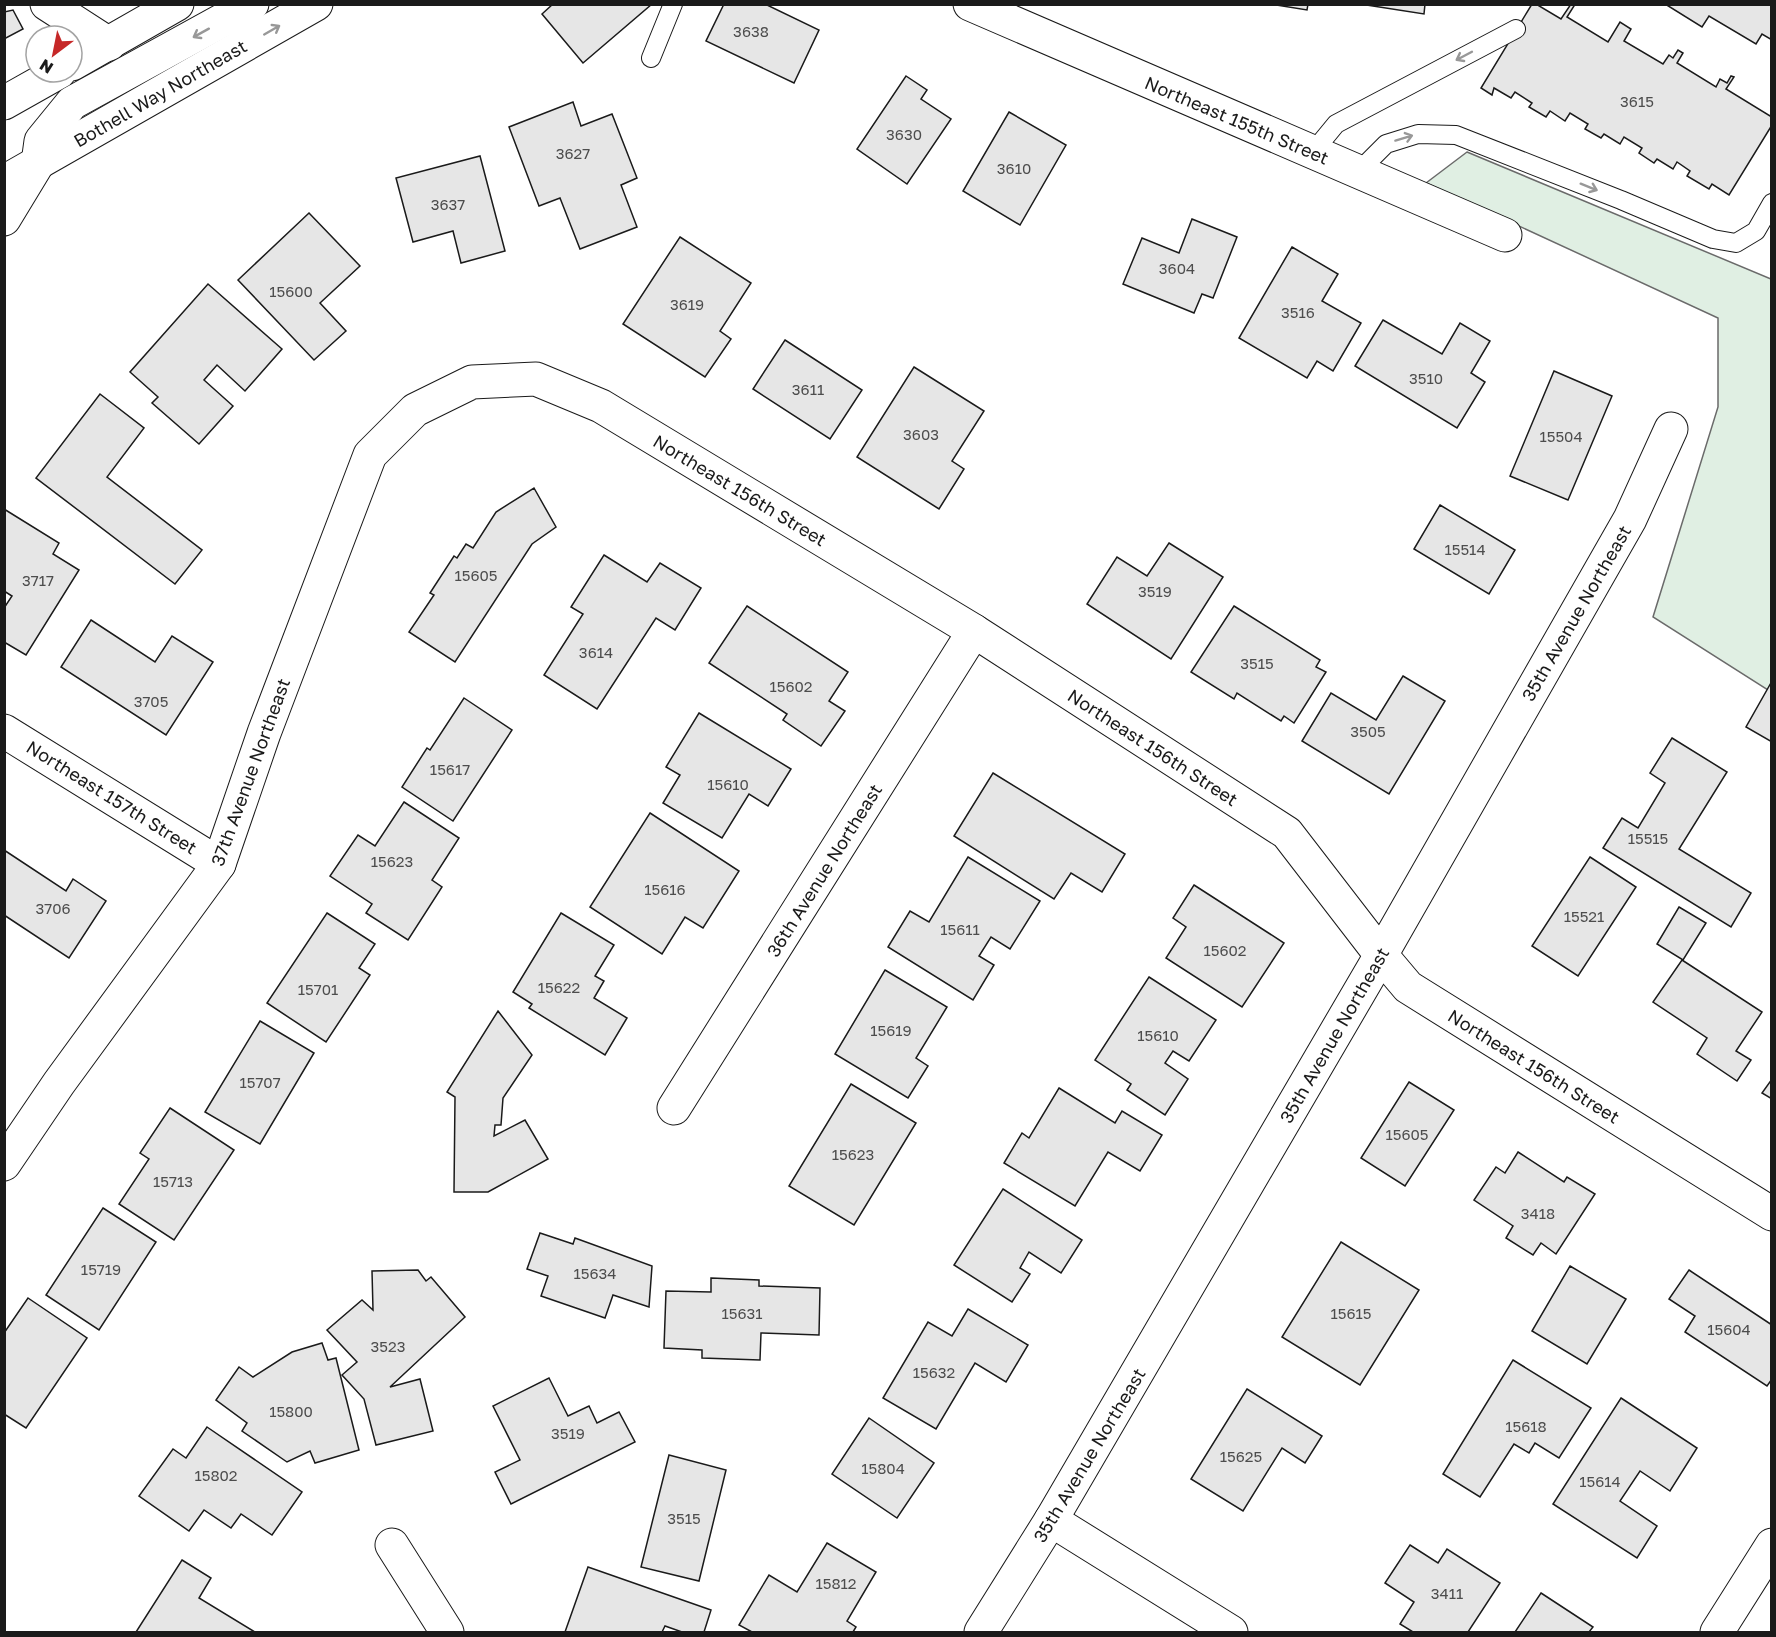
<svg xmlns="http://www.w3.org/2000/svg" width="1776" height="1637" viewBox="0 0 1776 1637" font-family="'Golos Text',sans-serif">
<rect width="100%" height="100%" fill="#fff"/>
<path fill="#e0efe3" stroke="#6a6a6a" stroke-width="1.5" d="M1467,152l304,127v413l-118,-75 65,-210v-89l-292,-135z"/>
<g fill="#e6e6e6" stroke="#1a1a1a" stroke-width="1.5">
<path d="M553,4h99l-69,59 -41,-49z"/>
<path d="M724,4h41l54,26 -25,53 -88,-42z"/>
<path d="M1270,4h38l-1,6z"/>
<path d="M1360,4h65l-1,10z"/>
<path d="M1532,4h4l25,15 10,-15 3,2 -7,11 41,25 12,-20 11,7 -7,12 39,23 6,-9 4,3 5,-8 5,3 -6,10 39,24 4,-8 7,4 4,-7 3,1 -8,12 44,27 2,-3v12l-43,70 -17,-11 -3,5 -22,-13 3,-5 -13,-9 -4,7 -16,-10 -3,4 -15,-10 3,-5 -18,-11 -4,7 -16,-10 -3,4 -16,-9 3,-5 -18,-11 -5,8 -15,-10 -4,6 -17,-10 3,-4 -17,-11 -4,6 -17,-10 -2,7 -11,-7z"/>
<path d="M1665,4h107v36l-10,-6 -6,10 -47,-28 -7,11z"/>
<path d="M13,10l10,19 -19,10v-27z"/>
<path d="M906,76l21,14 -6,9 30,20 -44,65 -50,-35z"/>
<path d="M573,102l8,24 31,-12 25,64 -16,7 16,42 -57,22 -20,-51 -21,8 -30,-79z"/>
<path d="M1009,112l57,33 -46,80 -57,-34z"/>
<path d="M480,156l25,95 -44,12 -8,-32 -40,11 -17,-64z"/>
<path d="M309,213l51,53 -40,37 26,28 -32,29 -76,-80z"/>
<path d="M1192,219l45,18 -24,61 -11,-4 -8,19 -71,-29 19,-46 37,15z"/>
<path d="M680,237l71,46 -31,48 11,8 -26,38 -82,-53z"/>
<path d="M1292,247l46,27 -16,27 39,22 -28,48 -16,-10 -10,17 -68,-40z"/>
<path d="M208,284l74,65 -37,42 -28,-26 -13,15 29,26 -34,38 -47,-41 6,-6 -28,-25z"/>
<path d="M1383,320l59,34 18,-31 30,18 -19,32 14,9 -28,46 -102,-62z"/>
<path d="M785,340l77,50 -32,49 -77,-50z"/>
<path d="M914,367l70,44 -32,50 12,8 -25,40 -82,-52z"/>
<path d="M1554,371l58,25 -44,104 -58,-24z"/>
<path d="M100,394l44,34 -37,49 95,73 -27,34 -139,-106z"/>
<path d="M534,488l22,39 -24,17 -77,118 -46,-30 25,-37 -4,-2 24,-37 3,2 9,-14 7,4 23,-36z"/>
<path d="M1440,505l75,45 -26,44 -75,-45z"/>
<path d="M4,509l55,34 -6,11 26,16 -53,85 -22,-13v-34l8,-12 -8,-5z"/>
<path d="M1169,543l54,34 -52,82 -84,-55 30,-47 30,19z"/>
<path d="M604,555l43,27 13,-19 41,25 -26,42 -19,-12 -59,91 -53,-34 39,-61 -12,-7z"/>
<path d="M747,606l101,66 -19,29 16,10 -24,35 -38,-26 4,-6 -78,-51z"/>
<path d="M1234,606l86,54 -4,7 10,5 -32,51 -10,-7 -3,5 -44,-28 -3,6 -43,-27z"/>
<path d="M91,620l64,42 17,-26 41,26 -47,73 -105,-68z"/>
<path d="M1403,676l42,25 -56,93 -87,-53 29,-48 45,27z"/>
<path d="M1772,681v61l-26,-15z"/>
<path d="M464,698l48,32 -59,91 -51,-34 25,-39 3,2z"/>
<path d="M699,713l92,56 -23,37 -19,-12 -27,44 -59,-35 17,-28 -14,-8z"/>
<path d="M1672,738l55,34 -48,77 72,44 -20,34 -128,-79 19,-30 16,10 27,-45 -15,-10z"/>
<path d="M993,773l132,81 -23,38 -31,-19 -17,26 -100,-63z"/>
<path d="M404,802l55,36 -27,42 10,7 -34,53 -42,-27 6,-9 -42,-28 28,-41 17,11z"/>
<path d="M650,813l89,58 -36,57 -18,-11 -23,37 -72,-47z"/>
<path d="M4,850l62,41 7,-12 33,22 -37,57 -65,-43z"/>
<path d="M968,857l72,44 -30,48 -19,-12 -12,19 15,9 -21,35 -85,-53 22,-36 19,11z"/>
<path d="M1590,857l46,30 -58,89 -46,-30z"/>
<path d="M1194,885l90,58 -42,64 -76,-49 20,-31 -13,-9z"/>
<path d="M1679,907l27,16 -23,37 -26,-16z"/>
<path d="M327,913l48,31 -16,24 11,7 -44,67 -59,-39z"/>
<path d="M561,913l53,32 -19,31 9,5 -10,17 33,20 -22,37 -76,-47 3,-4 -19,-12z"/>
<path d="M1682,960l80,52 -26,39 15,9 -14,21 -40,-27 10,-16 -54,-36z"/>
<path d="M885,970l62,37 -31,51 12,8 -20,32 -73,-44z"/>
<path d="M1149,977l67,43 -27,41 -16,-10 -8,12 23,16 -23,36 -38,-25 4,-6 -36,-24z"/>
<path d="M498,1011l34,44 -29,43 -2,27h-6l-1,11 31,-16 23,39 -60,33h-34l1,-95 -8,-5z"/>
<path d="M260,1021l54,32 -54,91 -55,-32z"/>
<path d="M1772,1079v20l-10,-6z"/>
<path d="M1409,1082l45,28 -49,76 -44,-28z"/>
<path d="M851,1084l65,39 -62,102 -65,-39z"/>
<path d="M1059,1088l56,35 7,-12 40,24 -22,36 -32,-19 -33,54 -71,-43 18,-30 7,5z"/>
<path d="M170,1108l64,42 -60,90 -55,-36 30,-45 -9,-6z"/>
<path d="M1518,1152l46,30 3,-5 28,17 -39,60 -15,-11 -8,12 -27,-17 7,-12 -39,-26 22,-33 9,6z"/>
<path d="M1003,1189l79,51 -21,33 -32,-21 -9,16 10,6 -18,28 -58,-37z"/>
<path d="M103,1208l53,34 -57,88 -53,-35z"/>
<path d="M540,1233l33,11 2,-6 77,28 -3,41 -36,-12 -8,23 -64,-22 7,-20 -21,-7z"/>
<path d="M1341,1242l78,48 -59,95 -78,-48z"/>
<path d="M1570,1266l56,33 -39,65 -55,-33z"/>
<path d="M418,1270l8,11 5,-4 34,40 -75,70 30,-8 13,52 -57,14 -12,-46 -22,-24 15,-13 -30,-32 35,-30 11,10 -1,-39z"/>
<path d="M1689,1270l83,55v54l-5,7 -82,-54 10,-16 -26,-17z"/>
<path d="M711,1278l48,2v6l61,2 -1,47 -58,-2 -1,27 -58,-2v-8l-38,-2 2,-57 45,1z"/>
<path d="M28,1298l59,40 -61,90 -22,-14v-81z"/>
<path d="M968,1309l60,36 -22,37 -31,-19 -39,66 -53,-31 45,-76 24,14z"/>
<path d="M322,1343l6,17 8,-2 23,92 -44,13 -5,-12 -23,11 -45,-31 5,-8 -31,-23 23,-33 14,10 39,-25z"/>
<path d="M1513,1360l78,48 -32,50 -24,-15 -6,10 -15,-9 -34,53 -37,-23z"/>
<path d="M549,1378l19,38 21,-10 8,17 22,-11 16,30 -124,62 -16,-32 25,-12 -27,-54z"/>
<path d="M1247,1389l75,47 -17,27 -23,-15 -39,63 -52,-32z"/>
<path d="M1621,1398l76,50 -27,43 -30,-20 -20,30 37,25 -20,32 -84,-54z"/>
<path d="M869,1418l65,45 -37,55 -65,-44z"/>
<path d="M207,1427l95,65 -30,43 -31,-21 -10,14 -27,-18 -15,21 -50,-35 34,-47 13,9z"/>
<path d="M669,1455l57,15 -27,111 -58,-14z"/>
<path d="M827,1543l49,29 -29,49 9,6 -3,5h-101l-13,-7 30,-50 28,17z"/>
<path d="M1410,1545l28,18 9,-14 53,34 -32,49h-55l-13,-8 14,-22 -29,-19z"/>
<path d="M182,1560l29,18 -12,20 56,34h-119z"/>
<path d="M588,1567l123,43 -7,22h-22l-17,-6 -3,6h-97z"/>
<path d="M1541,1593l52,34 -4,5h-74z"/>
</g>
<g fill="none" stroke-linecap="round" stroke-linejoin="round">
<defs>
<g id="service">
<path d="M651,58l22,-54"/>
<path d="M1313,152l23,-28 180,-95"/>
<path d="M1358,172l28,-28 32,-10 38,1 165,65 92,39 23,4 20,-12 16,-28"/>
</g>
<g id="minor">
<path d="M47,4l62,40"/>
<path d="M970,4l535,231"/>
<path d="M4,219l34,-56"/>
<path d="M4,731l215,133"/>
<path d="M674,1108l300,-477"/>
<path d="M4,1164l55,-81 160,-219 45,-131 106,-278 45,-45 57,-28 64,-3 65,27 373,225 313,202 94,122 27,32 364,227"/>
<path d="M1051,1520l180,112"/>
<path d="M392,1545l55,87"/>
<path d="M981,1632l70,-112 330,-565 249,-436 41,-90"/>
<path d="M1717,1632l55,-87"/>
</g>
<g id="primary">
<path d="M72,64l105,-60"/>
<path d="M4,103l55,-31"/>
<path d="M38,163l3,-22 31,-38 180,-99"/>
<path d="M4,182l312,-178"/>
</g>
</defs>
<use href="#service" stroke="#1a1a1a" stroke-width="20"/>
<use href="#minor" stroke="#1a1a1a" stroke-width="35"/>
<use href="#primary" stroke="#1a1a1a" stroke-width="35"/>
<use href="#service" stroke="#fff" stroke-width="18"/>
<use href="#minor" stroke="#fff" stroke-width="33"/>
<use href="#primary" stroke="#fff" stroke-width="33"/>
</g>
<defs><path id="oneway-shaft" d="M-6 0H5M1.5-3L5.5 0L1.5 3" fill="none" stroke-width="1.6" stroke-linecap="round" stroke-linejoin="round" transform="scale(1.5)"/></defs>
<g stroke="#989898">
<use href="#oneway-shaft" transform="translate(272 30) rotate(-30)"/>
<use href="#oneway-shaft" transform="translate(201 33) rotate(151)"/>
<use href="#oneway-shaft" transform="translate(1464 56) rotate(152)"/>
<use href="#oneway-shaft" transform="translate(1404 138) rotate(-17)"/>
<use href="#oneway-shaft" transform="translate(1589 187) rotate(22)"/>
</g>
<g text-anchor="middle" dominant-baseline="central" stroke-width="4.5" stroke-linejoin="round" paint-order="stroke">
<g font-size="15" fill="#4d4d4d">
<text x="751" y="31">3638</text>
<text x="1637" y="101">3615</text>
<text x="904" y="134">3630</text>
<text x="573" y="153">3627</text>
<text x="1014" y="168">3610</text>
<text x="448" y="204">3637</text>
<text x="1177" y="268">3604</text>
<text x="291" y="291">15600</text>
<text x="687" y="304">3619</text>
<text x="1298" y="312">3516</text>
<text x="1426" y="378">3510</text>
<text x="808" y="389">3611</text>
<text x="921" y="434">3603</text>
<text x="1561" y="436">15504</text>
<text x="1465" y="549">15514</text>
<text x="476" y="575">15605</text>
<text x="38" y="580">3717</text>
<text x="1155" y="591">3519</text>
<text x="596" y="652">3614</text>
<text x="1257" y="663">3515</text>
<text x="791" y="686">15602</text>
<text x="151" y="701">3705</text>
<text x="1368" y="731">3505</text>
<text x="450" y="769">15617</text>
<text x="728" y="784">15610</text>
<text x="1648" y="838">15515</text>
<text x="392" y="861">15623</text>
<text x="665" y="889">15616</text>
<text x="53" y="908">3706</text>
<text x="1584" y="916">15521</text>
<text x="960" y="929">15611</text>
<text x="1225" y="950">15602</text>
<text x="559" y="987">15622</text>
<text x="318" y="989">15701</text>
<text x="891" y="1030">15619</text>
<text x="1158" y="1035">15610</text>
<text x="260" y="1082">15707</text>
<text x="1407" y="1134">15605</text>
<text x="853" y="1154">15623</text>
<text x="173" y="1181">15713</text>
<text x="1538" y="1213">3418</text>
<text x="101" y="1269">15719</text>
<text x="595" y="1273">15634</text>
<text x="742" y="1313">15631</text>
<text x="1351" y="1313">15615</text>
<text x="1729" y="1329">15604</text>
<text x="388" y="1346">3523</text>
<text x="934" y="1372">15632</text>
<text x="291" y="1411">15800</text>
<text x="1526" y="1426">15618</text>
<text x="568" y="1433">3519</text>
<text x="1241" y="1456">15625</text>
<text x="883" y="1468">15804</text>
<text x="216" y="1475">15802</text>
<text x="1600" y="1481">15614</text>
<text x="684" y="1518">3515</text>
<text x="836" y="1583">15812</text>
<text x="1447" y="1593">3411</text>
</g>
<g font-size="18" fill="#1a1a1a" stroke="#fff">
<text transform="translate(160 93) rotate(-30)">Bothell Way Northeast</text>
<text transform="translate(1237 120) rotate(23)">Northeast 155th Street</text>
<text transform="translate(740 490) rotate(31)">Northeast 156th Street</text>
<text transform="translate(1576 613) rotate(-60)">35th Avenue Northeast</text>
<text transform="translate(1153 747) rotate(33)">Northeast 156th Street</text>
<text transform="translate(250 772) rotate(-70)">37th Avenue Northeast</text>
<text transform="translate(112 797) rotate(32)">Northeast 157th Street</text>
<text transform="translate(824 870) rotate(-58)">36th Avenue Northeast</text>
<text transform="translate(1334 1035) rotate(-60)">35th Avenue Northeast</text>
<text transform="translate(1534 1066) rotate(32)">Northeast 156th Street</text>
<text transform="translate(1089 1455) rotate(-59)">35th Avenue Northeast</text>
</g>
</g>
<rect width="1776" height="1637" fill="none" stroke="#1a1a1a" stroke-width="12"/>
<g transform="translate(54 54) rotate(212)"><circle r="28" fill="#ffffff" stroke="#a3a3a3" stroke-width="1.5"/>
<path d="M0-4.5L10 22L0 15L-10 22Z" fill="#c62828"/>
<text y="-9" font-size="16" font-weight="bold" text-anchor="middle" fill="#1a1a1a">N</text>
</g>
</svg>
